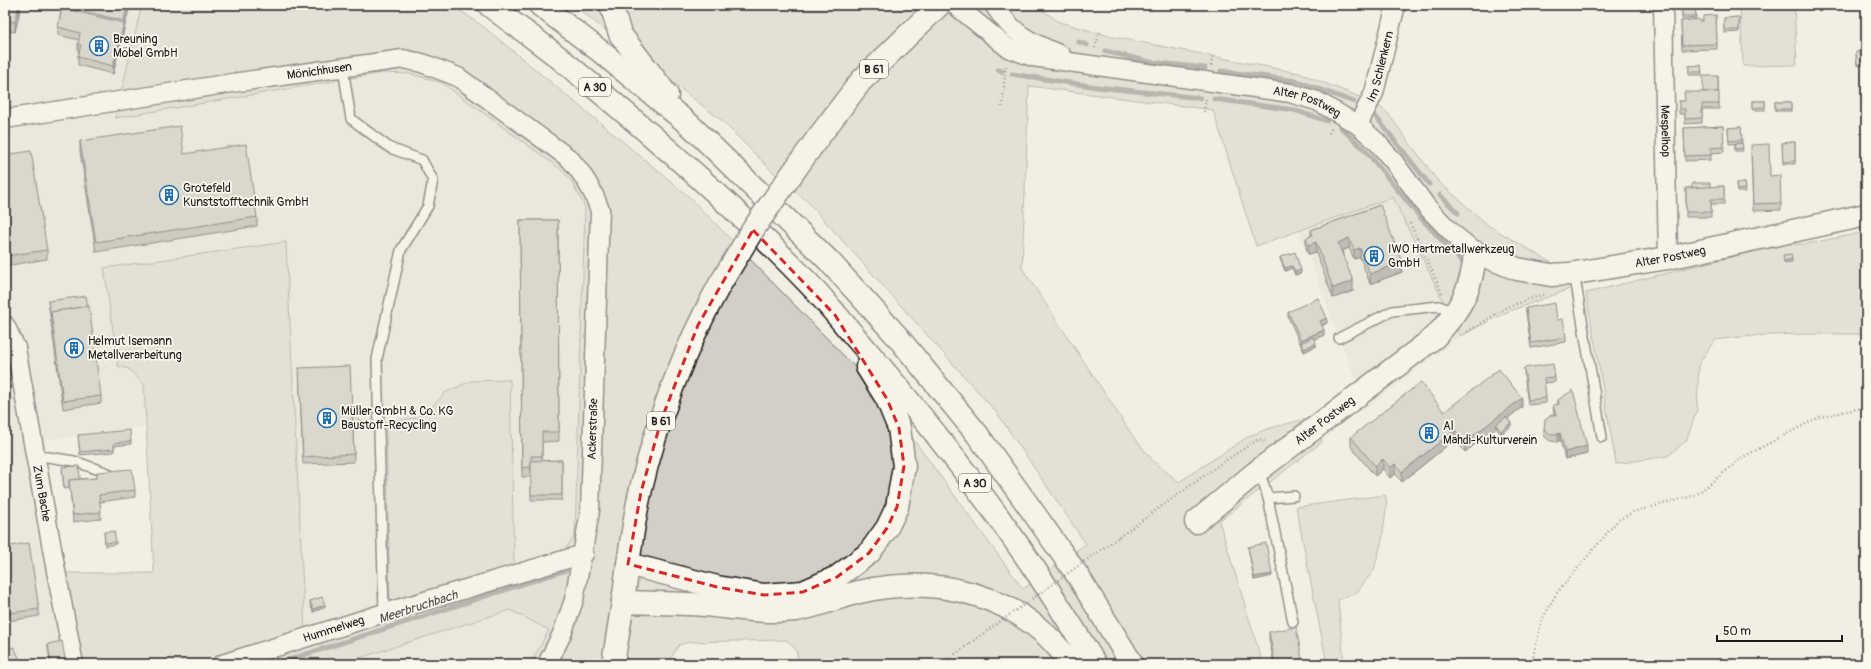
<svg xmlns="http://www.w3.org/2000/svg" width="1871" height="669" viewBox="0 0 1871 669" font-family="Pangolin,sans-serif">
<rect width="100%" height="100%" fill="#f2eee4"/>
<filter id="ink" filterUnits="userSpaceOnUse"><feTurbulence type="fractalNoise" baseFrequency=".025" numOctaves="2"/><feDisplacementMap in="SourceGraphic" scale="8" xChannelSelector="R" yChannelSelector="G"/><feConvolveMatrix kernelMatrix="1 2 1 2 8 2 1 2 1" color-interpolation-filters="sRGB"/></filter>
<g filter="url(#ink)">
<g fill="#e2ded5">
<path d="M5,5h137l-27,113 267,-45 30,1 30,9 120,87 10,12 13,25 -10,329 -10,13 -51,16 -4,-185 -64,12 -17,19 -14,7 -29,4 4,179 -85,29 -19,-388 -157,127 15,16 3,42 -102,13 19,133 19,91h-78z"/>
<path d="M1393,197l67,139 -94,73 -67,-178z"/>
<path d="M510,610l39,20 -19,34h-190z"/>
</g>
<g fill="#d2cfc6" stroke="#777671">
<path d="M142,5h310l33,23 125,103 76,63 29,29 163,168 145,198 63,-45 -89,-131 -190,-212 -24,-19 -62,-62 -148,-115h462l24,17 50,14 190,37 71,28 16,10 51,69 52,46 97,57 -79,29 -47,24 -67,-139 -137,49 -43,-136 -184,-24 -7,182 111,168 21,26 25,20 70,-46 18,-7 46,-12 9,25 -103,79 44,143h-464l-3,-14 -9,-10 -98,2 -10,3 -12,19h-137l19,-34 -39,-20 -170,54h-257l-19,-91h90l-10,-188 -15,-16 -11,-3 -14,-98 182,-26 19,388 85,-29 -4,-179 29,-4 13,-7 18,-19 25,-11 39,-1 4,185 51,-16 10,-13 10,-329 -13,-25 -10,-12 -120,-87 -30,-9 -30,-1 -267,45z"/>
<path d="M1740,5h54l3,60 -54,1z"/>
<path d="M1866,232v102c-51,0 -101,-1 -151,6l-16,23 -2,47 -11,31 -18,15 -52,8 -30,-171 198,-49h22z"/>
<path d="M1385,495l2,7 -5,38 -8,30 -17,22 -19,8 6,64h-17l-31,-157z"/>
</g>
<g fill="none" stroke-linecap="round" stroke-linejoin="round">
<g stroke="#716f6b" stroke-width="5">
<path d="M1079,42l8,3"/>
<path d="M1105,51l45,11 55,6"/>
<path d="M998,70l4,1"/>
<path d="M1221,71l76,10 57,21"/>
<path d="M1012,74l85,13 103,11"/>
<path d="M1214,99l80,11 33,11"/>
<path d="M1376,117l53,67"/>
<path d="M1340,127l25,23 54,66 43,46"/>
<path d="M1440,195l18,18"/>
<path d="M276,664l290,-94"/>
</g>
<defs>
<g id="service">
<path d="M343,68l8,51 39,29 32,12 11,20 -5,26 -27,44 -24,109 7,254"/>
<path d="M1569,275l7,9 26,153"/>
<path d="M1339,338l53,-27 47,-5 12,5 2,5"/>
<path d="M35,455l39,6 34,12"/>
<path d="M1255,473l8,9 5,16 25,124"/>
<path d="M1268,498l26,-2"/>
</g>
<g id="minor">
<path id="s1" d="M955,5l53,43 25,9 257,36 27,8 41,24 19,17 17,20 33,45 24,25 24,20"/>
<path d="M994,5c20,31 35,36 67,50"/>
<path id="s2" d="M1663,5l5,253"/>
<path id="s3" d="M5,119l227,-36 171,-24 19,4 36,14 112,82c14,16 23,31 30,51l-10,301 -16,89 -12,34 -15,30"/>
<path id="s4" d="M1358,125l16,-32 22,-88"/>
<path id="s5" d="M5,325l11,23 40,223 18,93"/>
<path id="s6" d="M222,664l162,-51 200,-59"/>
</g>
<g id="tertiary">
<path id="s7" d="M1196,522l59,-49 180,-136c24,-26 38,-48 40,-85l42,17 34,6 18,-1 99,-16 198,-43"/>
<path d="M613,664l10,-62"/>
</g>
<g id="primary">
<path d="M779,192l38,-53 44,-58 78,-76"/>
<path d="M623,602c5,-37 9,-73 17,-109 16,-70 44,-144 79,-207"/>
</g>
<g id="motorway">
<path d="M489,5c28,22 59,42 86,66 84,69 166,141 241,220 16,18 31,37 47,55 87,101 164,204 232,318"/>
<path d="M540,5l60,46 91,75 137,134 68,75 81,99 56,78 45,64 54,88"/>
<path d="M611,5l9,29 47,61"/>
<path d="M628,564l89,23 47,8 39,-3 34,-15 32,-24 18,-25 10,-21 7,-41 -5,-38 -12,-29 -20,-32"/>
<path d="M623,602c27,1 54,1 81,3 31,3 61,8 91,5 22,-3 43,-13 64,-18 65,-15 134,-4 185,41 10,9 19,21 29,31"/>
</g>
</defs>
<use href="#service" stroke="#1c1c1c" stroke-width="12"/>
<use href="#minor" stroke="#1c1c1c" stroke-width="21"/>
<use href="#tertiary" stroke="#1c1c1c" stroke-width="25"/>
<use href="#primary" stroke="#1c1c1c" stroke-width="25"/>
<use href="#motorway" stroke="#1c1c1c" stroke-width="25"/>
<g stroke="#1c1c1c" stroke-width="2.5" stroke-dasharray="1 3" stroke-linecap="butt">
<path d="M1095,48l5,-16"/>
<path d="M1211,66l1,-9"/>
<path d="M1002,107l4,-42"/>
<path d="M1204,112l2,-14"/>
<path d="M1329,133l3,-5"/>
<path d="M1410,223l33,72"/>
<path d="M1464,334l43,-27 38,-13"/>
<path d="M1119,537l107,-77 33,-21 6,3"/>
<path d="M942,664l28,-21"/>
<path d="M1531,664l11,-44 14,-26 62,-74 15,-8 63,-17 47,-38 76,-40 47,-10"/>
</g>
<use href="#service" stroke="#fbf7ec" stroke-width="9"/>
<use href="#minor" stroke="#fbf7ec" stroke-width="18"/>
<use href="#tertiary" stroke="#fbf7ec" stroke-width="22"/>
<use href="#primary" stroke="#fbf7ec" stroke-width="22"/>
<use href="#motorway" stroke="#fbf7ec" stroke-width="22"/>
<defs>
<path id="primary-bridge" d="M719,286l35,-58 25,-36"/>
</defs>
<use href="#primary-bridge" stroke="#1c1c1c" stroke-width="25" stroke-linecap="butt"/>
<path stroke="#1c1c1c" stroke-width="2.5" stroke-dasharray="1 3" stroke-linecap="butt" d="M970,643l149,-106"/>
<use href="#primary-bridge" stroke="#fbf7ec" stroke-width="22"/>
</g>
<g fill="#a3a098" stroke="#1c1c1c">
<path d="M5,5h16l-6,27 -10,-2z"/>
<path d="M62,5h68l-17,69 -35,-9v-8l1,-5 -1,-1v-7l1,-4 -21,-5v-8z"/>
<path d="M1682,5h13l1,13 -14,1z"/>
<path d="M1716,15l1,34 -35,1 -1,-29h22z"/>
<path d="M1739,17v15l-15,1v-15z"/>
<path d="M1866,51v14l-9,1 -1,-12z"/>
<path d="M1701,65l1,10h-13v-9z"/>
<path d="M1718,76l1,33h-17v14l-17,1v-10h-6v-13h6l18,-9z"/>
<rect x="1753" y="101" width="12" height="9"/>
<rect x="1775" y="102" width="16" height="9"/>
<path d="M1723,126l1,26 -13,1v7l-26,1 -1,-33z"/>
<path d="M1741,127l1,16 -13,1 -1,-16z"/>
<path d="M80,141l177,76v9l-161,26 -16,-101z"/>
<path d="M1795,142v22h-12l-1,-21z"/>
<path d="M1742,143l1,8h-8v-7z"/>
<path d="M1751,152l30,51v7l-28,1z"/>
<path d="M5,155l42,95v9l-42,7z"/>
<path d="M1736,183h9l1,9h-9z"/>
<path d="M1724,186v18h-13v13h-25v-29z"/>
<path d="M1380,205l22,67 -32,12 -10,-27 -6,2 -5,-11 -7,3 11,40 -20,7 -17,-46 -8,2 -2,-6v-10l5,-2v-6z"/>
<path d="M520,220h38l1,221 -17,1v19l20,-1v40h-31v-34v11h-9z"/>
<path d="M1280,257l21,16 -6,2 -3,-7 -7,3 -5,-12z"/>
<path d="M48,301l53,95v7l-38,6z"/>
<path d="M1526,308l31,12 9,17v5l-35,6 -5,-35z"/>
<path d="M1288,312l39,11 -5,3 2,9 -10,4 2,7 -12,6 -16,-35z"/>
<path d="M299,368l53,40 7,15v2l-6,1 1,36 -51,2z"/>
<path d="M1524,368l31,9v5l-11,1 2,15v5l-18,2 -4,-32z"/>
<path d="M1558,400l29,54 -22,5 -5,-19 -2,2 -8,-1 -6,-5v-8l10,-13 -1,-10 5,-1z"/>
<path d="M1522,407l-14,11 3,8 -10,8 -5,-6 -31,24 -10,-13 -53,43 -7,-8 -5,4 -7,-9 -8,7 -24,-29v-10l93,-25z"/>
<path d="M78,435l53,6v3l-17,2v6l-34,3z"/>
<path d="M62,470l18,9 17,-1v-6l38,18v7l-35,5 1,17 -28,3 -3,-34 -6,1z"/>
<path d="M104,532l12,10v2l-11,2z"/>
<path d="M5,547l34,62v7l-30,5 -4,-26z"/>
<path d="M1248,547l24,29 -18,4z"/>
<path d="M310,601l15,6 -12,5 -3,-8z"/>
<path d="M1269,632l34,32h-29l-5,-25z"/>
<path d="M48,644l18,20h-15l-3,-15z"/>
</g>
<g fill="#84827c" stroke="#1c1c1c">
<path d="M19,5h2l-6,27v-10z"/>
<path d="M127,5h3l-17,69v-8z"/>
<path d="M1349,238v10l-11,4v-9z"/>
<path d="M1316,242v10l-8,2v-9z"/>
<path d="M1360,248v9l-6,2v-9z"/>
<path d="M1792,259v3l-8,1v-2z"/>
<path d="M1402,262v10l-32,12v-10z"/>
<path d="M1292,266v2l-7,3v-3z"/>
<path d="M1301,270v3l-6,2v-3z"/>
<path d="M1353,281v10l-20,7v-10z"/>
<path d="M1327,318v5l-7,4v-6z"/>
<path d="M1324,330v5l-22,10 -1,-2v-3z"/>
<path d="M1316,343v3l-12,6v-3z"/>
<path d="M1522,398v9l-25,20 -1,-2v3l-31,24v-10z"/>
<path d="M1511,423v3l-10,8v-3z"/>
<path d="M1455,430v9l-53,43v-10z"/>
<path d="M1560,433v7l-2,2v-8z"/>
<path d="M1587,446v8l-22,5v-7z"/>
<path d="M1383,459v10l-8,7v-10z"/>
<path d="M1395,464v10l-5,4v-10z"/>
<path d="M1272,574v2l-18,4v-3z"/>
<path d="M325,605v2l-12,5v-3z"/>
</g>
<g fill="#bdbab1" stroke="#1c1c1c">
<path d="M5,5h14l-4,17 -10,-2z"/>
<path d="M62,5h65l-3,16 -62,-15z"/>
<path d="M1682,5h13l1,11h-14z"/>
<path d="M62,8l62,15 -11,43 -35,-9 3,-12 -3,-1 2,-11 -22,-6z"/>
<path d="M1716,15l1,29 -35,1 -1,-24 18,-2v2h4v-5z"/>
<path d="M1739,17v13h-15v-12z"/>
<path d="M1866,51v12l-9,1 -1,-12z"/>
<path d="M1701,65l1,7h-13v-6z"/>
<rect x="1703" y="76" width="15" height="16"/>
<path d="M1684,92h35v12h-17v14l-17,1v-10h-6v-8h6z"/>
<path d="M1753,101h12v6l-12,1z"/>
<rect x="1775" y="102" width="16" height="7"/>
<path d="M180,126l4,28 62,-10 11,73 -161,25 -16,-101z"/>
<path d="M1723,126l1,21 -13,1v7l-26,1 -1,-28z"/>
<path d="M1741,127l1,13 -13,1 -1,-13z"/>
<path d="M1795,142v19l-12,1 -1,-19z"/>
<path d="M1742,143l1,5 -8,1v-5z"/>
<path d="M1769,144l1,32 10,-1 1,28 -28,1 -2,-59z"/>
<path d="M31,151l16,99 -42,6v-101z"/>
<path d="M1692,183h18v4l-18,1z"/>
<path d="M1736,183h9l1,6 -9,1z"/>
<path d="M1724,186v13h-13v13h-25v-24z"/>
<path d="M1380,205l22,57 -32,12 -10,-26 -6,2 -5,-12 -11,5 15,38 -20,7 -17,-46 -8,3 -2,-7 7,-3 -2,-5z"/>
<path d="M520,220h38l1,212h-17v24h-11v11l-9,1z"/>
<path d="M1295,252l6,18 -6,2 -3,-6 -7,2 -5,-11z"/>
<path d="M1791,254l1,5 -8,2 -1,-6z"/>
<path d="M86,296l2,10 -37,6v5l-3,-16z"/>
<path d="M1318,298l9,20 -7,3 4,9 -23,10 -13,-28z"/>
<path d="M1555,303l2,17 6,-1 3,18 -35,6 -5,-35z"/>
<path d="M89,306l12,90 -38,5 -12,-89z"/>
<path d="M1313,337l3,6 -12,6 -3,-6z"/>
<path d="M1553,364l2,13 -11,1 2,20 -18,2 -4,-32z"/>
<path d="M350,366l4,88 -51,3 -4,-89z"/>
<path d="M1499,369l23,29 -57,44 -10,-12 -53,42 -7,-8 -5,4 -7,-9 -8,7 -24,-29 70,-55 23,30z"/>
<path d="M1573,390l14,56 -22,6 -5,-19 -2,1h-8l-6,-6 1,-8 6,-5h5l-3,-10 6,-1 -1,-4z"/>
<path d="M352,408h6l1,15h-6z"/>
<path d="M1506,417l5,6 -10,8 -5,-6z"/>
<path d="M130,430l1,11 -17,2v6l-34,3 -2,-17z"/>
<path d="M562,460v35h-31v-34z"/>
<path d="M79,466l1,13 -11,1v6l-5,1 -2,-20z"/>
<path d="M132,469l3,21 -36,5 2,17 -28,3 -4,-35 28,-2v-6z"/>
<path d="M114,531l2,11 -11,1 -1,-11z"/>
<path d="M29,543l10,66 -30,4 -4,-25v-41z"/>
<path d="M1266,543l6,31 -18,3 -6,-30z"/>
<path d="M322,597l3,8 -12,4 -3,-8z"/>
<path d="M1296,627l7,37h-28l-6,-32z"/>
<path d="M62,641l4,23h-15l-3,-20z"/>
<path d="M14,647l8,17h-17v-14z"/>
</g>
</g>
<path d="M0 0H1871V669H0ZM753,230l82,85 52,84 12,29 5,38 -7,41 -10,21 -18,25 -32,24 -34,15 -39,3 -47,-8 -89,-23 13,-72 20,-71 37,-96z" fill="#f2eee4" fill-opacity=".55" fill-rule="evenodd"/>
<path fill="none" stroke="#d62828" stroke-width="3" stroke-dasharray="8 5" stroke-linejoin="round" d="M753,230l82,85 52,84 12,29 5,38 -7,41 -10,21 -18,25 -32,24 -34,15 -39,3 -47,-8 -89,-23 13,-72 20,-71 37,-96z"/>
<defs>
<symbol id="building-ring" viewBox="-11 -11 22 22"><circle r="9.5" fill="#fbf7ec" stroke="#1f6fb2" stroke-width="1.5"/><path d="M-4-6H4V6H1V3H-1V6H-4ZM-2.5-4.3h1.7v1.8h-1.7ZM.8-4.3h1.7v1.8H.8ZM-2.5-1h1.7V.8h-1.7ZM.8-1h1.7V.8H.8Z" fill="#1f6fb2"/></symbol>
</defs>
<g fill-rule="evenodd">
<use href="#building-ring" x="88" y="35" width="22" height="22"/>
<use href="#building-ring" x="158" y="184" width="22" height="22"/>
<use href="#building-ring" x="1363" y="245" width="22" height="22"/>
<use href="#building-ring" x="63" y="337" width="22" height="22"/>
<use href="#building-ring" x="316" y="407" width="22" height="22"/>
<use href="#building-ring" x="1418" y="422" width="22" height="22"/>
</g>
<g text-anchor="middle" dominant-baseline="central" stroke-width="3.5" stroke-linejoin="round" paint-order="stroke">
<g fill="#fbf7ec" stroke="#5f5e5a" stroke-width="1">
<rect x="860" y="60" width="28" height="18" rx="3"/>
<rect x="579" y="78" width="32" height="18" rx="3"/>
<rect x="647" y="412" width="28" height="18" rx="3"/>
<rect x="959" y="474" width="32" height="18" rx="3"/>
</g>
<g font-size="11" font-weight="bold" fill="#1c1c1c">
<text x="874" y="69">B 61</text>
<text x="595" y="87">A 30</text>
<text x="661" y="421">B 61</text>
<text x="975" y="483">A 30</text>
</g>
<g font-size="12" fill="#1c1c1c" stroke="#fbf7ec" text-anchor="start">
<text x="113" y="39">Breuning<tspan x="113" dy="14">Möbel GmbH</tspan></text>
<text x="183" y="188">Grotefeld<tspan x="183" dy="14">Kunststofftechnik GmbH</tspan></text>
<text x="1388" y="249">IWO Hartmetallwerkzeug<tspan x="1388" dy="14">GmbH</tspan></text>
<text x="88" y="341">Helmut Isemann<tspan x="88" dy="14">Metallverarbeitung</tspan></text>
<text x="341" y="411">Müller GmbH &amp; Co. KG<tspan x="341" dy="14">Baustoff-Recycling</tspan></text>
<text x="1443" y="426">Al<tspan x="1443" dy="14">Mahdi-Kulturverein</tspan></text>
</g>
<g font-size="12" fill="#1c1c1c" stroke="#fbf7ec">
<text stroke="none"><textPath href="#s4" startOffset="63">Im Schlenkern</textPath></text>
<text stroke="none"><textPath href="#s3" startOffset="318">Mönichhusen</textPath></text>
<text stroke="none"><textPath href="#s1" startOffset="373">Alter Postweg</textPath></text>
<text stroke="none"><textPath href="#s2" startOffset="126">Mespelhop</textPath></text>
<text stroke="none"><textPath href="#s7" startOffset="599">Alter Postweg</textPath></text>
<text stroke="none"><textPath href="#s7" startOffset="164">Alter Postweg</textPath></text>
<text transform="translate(593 429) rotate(-88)">Ackerstraße</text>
<text stroke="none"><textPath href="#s5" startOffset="173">Zum Bache</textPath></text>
<text stroke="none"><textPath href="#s6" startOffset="117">Hummelweg</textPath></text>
</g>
<g font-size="13" font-style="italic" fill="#545351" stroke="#fbf7ec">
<text transform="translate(418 607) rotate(-18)">Meerbruchbach</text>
</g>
</g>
<rect width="1871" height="669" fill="none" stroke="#fbf7ec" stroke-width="20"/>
<rect x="10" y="10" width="1851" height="649" fill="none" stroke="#1c1c1c" stroke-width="1.5" filter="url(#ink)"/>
<path d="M1717 635v6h125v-6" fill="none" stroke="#1c1c1c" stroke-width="2"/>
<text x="1723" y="635" font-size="12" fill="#1c1c1c" stroke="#fbf7ec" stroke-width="3" paint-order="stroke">50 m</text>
</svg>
